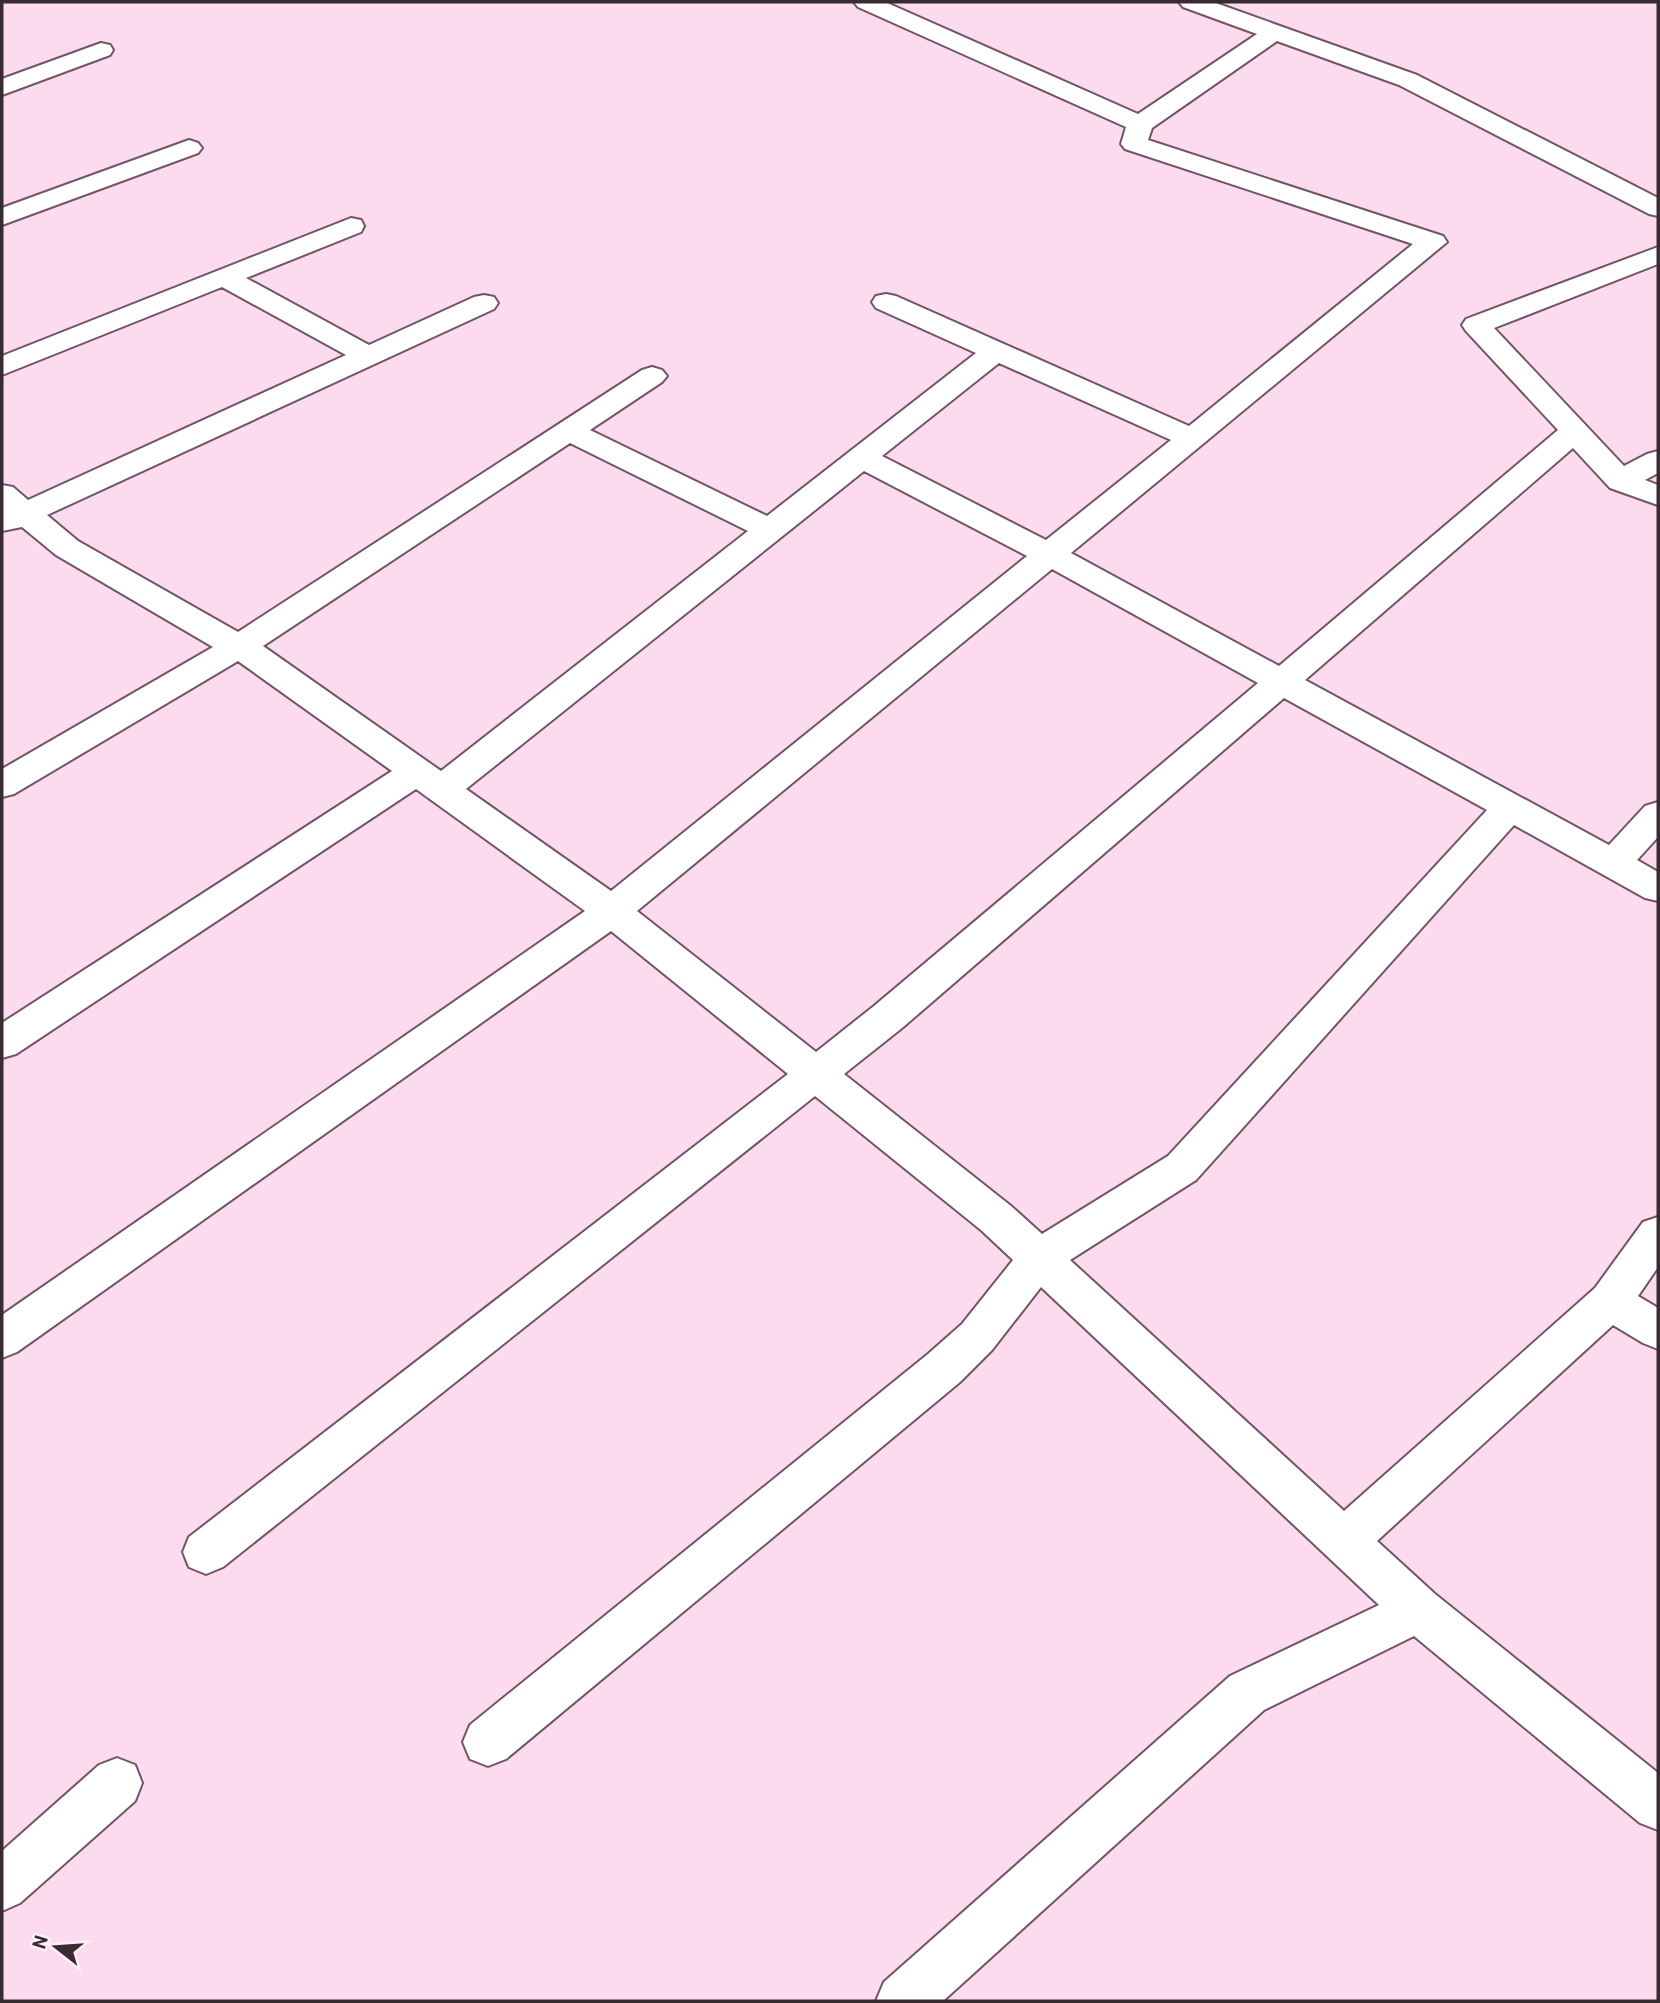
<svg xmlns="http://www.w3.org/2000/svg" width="1660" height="2003" viewBox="0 0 1660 2003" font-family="Barlow,sans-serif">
<rect width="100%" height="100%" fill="#fddbee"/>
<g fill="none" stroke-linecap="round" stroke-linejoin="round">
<defs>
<g id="minor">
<path d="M854,2h31l253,112 119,-80 -74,-27 -4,-5h34l204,73 241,123v18l-9,-2 -250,-129 -122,-44 -125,87 -4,12 295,96 4,6 -376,311 208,113 279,-236 -92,-99 -4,-6 4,-6 192,-72v17l-164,64 130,138 23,-12 11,-3v22l-13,7 13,5v20l-48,-17 -37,-40 -268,232 304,165 36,-39 13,-4v35l-21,23 21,12v29l-13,-3 -131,-73 -318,355 -126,80 274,251 251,-223 48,-66 15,-5v50l-20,29 20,12v41l-15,-6 -30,-18 -236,216 58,53 223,179v57l-18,-7 -226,-187 -150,74 -321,291h-67l8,-19 346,-306 149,-71 -338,-318 -49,63 -32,32 -454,377 -18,7 -18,-7 -7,-17 7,-17 458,-371 34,-30 51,-64 -32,-30 -166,-134 -592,471 -17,7 -17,-7 -6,-15 6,-15 599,-463 -177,-143 -594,421 -15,6v-43l583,-404 -169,-122 -400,265 -14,4v-35l390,-252 -154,-110 -224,133 -12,3v-28l211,-122 -157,-92 -34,-28 -20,4v-46l11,2 15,13 318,-145 -124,-68 -220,88v-19l349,-138 10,2 3,6 -3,6 -115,46 123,67 105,-48 10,-2 10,2 4,6 -4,6 -447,206 31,26 160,91 404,-262 10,-3 10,3 5,6 -5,6 -72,48 177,86 209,-163 -100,-45 -4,-6 4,-6 10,-2 10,2 293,130 224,-182 -288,-95 -4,-5 5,-17 -268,-120zM999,363l172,77 -125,100 -164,-84zM570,443l178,88 -307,240 -178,-125zM864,471l163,85 -416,335 -145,-102zM1052,569l206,114 -384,323 -58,46 -179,-141zM1284,698l203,112 -319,346 -126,78 -31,-28 -167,-132 58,-46z"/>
<path d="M101,43l9,2 3,5 -3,5 -108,40v-16z"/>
<path d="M189,140l9,3 4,5 -4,5 -196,72v-17z"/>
<path d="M117,1758l18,7 7,18 -7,18 -115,102 -18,8v-60l97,-86z"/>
</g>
</defs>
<use href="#minor" stroke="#715565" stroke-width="4"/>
<use href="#minor" fill="#fff" fill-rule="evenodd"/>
</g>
<rect width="1660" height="2003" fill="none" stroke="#382b32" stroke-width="7"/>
<g transform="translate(56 1947) rotate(287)" stroke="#fdeff7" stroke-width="5" paint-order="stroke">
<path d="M0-5L12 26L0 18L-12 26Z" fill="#382b32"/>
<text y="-10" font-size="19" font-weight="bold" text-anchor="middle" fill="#382b32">N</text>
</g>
</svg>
